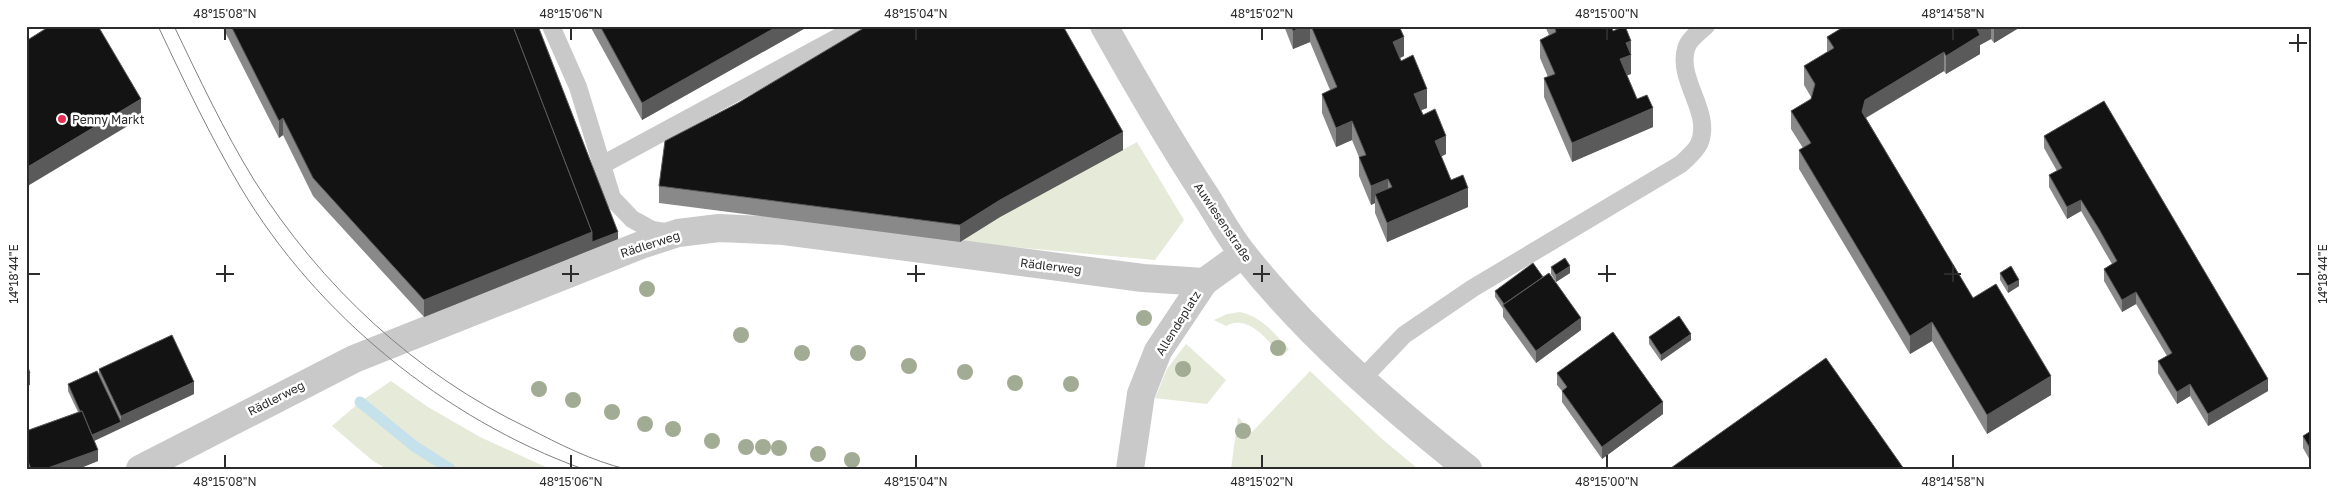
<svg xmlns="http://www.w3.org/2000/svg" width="2337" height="495" viewBox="0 0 2337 495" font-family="'Golos Text',sans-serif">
<rect width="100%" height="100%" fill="#fff"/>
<g fill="#e5ead9">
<path d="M1137,142l47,78 -29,40 -195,-18 40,-25z"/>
<path d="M1240,312c22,5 34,21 49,37l-7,7c-14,-15 -33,-43 -56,-30l-12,-6 13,-6z"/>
<path d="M1186,344l40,36 -19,24 -52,-6 12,-29z"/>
<path d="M1310,371l71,67 37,31h-187l7,-52 14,15z"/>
<path d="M391,381l37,26 52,30 70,32h-163l-14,-8 -41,-35 28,-24z"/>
</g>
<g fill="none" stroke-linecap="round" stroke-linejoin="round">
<path stroke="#c5e1eb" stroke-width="11" d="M360,402l54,44 36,23"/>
<g stroke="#c9c9c9" stroke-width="18">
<path d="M551,26l27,61 34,111 20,21 20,11 20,3"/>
<path d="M602,165l257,-139"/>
<path d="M1362,379l42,-44 69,-47 208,-124c6,-6 14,-12 18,-20 14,-31 -22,-63 -13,-95 2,-9 13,-17 20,-23"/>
</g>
<g stroke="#c9c9c9" stroke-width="28">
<path d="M1104,26c32,57 65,114 101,169 13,20 24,42 39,60 65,82 143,149 224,214"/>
<path d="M140,469l214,-110 287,-114 37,-12 41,-5 65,3 359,47 61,4"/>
<path d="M1130,469l11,-75 17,-43 46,-69 39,-28"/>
</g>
<g stroke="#818181" stroke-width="1">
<path d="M158,26c26,55 52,110 83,162 75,126 203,231 342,281"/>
<path d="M174,26c25,52 50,105 80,154 67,106 161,194 274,248 31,16 64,33 98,41"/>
</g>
</g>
<g fill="#a2ab93">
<circle cx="647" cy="289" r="8"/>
<circle cx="1144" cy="318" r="8"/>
<circle cx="741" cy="335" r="8"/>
<circle cx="1278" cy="348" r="8"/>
<circle cx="802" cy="353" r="8"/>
<circle cx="858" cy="353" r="8"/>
<circle cx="909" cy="366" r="8"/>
<circle cx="1183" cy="369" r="8"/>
<circle cx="965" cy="372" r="8"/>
<circle cx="1015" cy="383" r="8"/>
<circle cx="1071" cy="384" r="8"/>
<circle cx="539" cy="389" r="8"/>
<circle cx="573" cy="400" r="8"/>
<circle cx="612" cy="412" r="8"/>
<circle cx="645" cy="424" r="8"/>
<circle cx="673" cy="429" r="8"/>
<circle cx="1243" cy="431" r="8"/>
<circle cx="712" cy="441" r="8"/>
<circle cx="746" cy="447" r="8"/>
<circle cx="763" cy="447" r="8"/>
<circle cx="779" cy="448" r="8"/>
<circle cx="818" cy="454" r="8"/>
<circle cx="852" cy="460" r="8"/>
</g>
<g fill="#898989">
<path d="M222,26h316l80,213 -194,78 -111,-121 -30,-61 -4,3z"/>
<path d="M590,26h219l-167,94z"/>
<path d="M1284,26h115l5,30 -4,2 27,50 -6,2 25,44 -5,3 10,23 17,27 -81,35 -12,-29v-10l-4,2 -12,-29v-19l-7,-17 -16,7 -14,-34v-19l8,-4 -20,-48 -17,7z"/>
<path d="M1545,26h69l-3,1 20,47 -4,1 10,24 16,28 -81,35 -28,-65v-19l4,-1 -8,-19v-18l9,-5z"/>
<path d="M1845,26h177l-28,17 -3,-4 -11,6v9l-34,20 -2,-3 -78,47 107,180 78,97 -64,39 -55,-93 -22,13 -111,-185v-19l4,-2 -12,-19v-18l20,-12v-2l-7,-12v-19l23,-14v-15z"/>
<path d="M738,103l385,47 -123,67 -40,25 -301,-39v-17z"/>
<path d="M2044,136l224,255 -60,35 -18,-30 -13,8 -19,-31v-12l9,-5 -31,-52 -14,8 -18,-31v-12l8,-5 -31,-53 -14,8 -18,-32v-12l8,-4 -13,-23z"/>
<path d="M1551,267l19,6 -14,9 -5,-8z"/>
<path d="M2000,273l19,13 -11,7 -8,-13z"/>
<path d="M1495,291l86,39 -45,33 -33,-46v-8l-8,-12z"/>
<path d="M1649,337l42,3 -30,21 -12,-17z"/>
<path d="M99,369l95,25 -100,46 4,21 -20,8h-51l-1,-38 52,-19 -10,-21v-7l31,-9z"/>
<path d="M1557,373l106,41 -61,45 -40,-57v-11l-5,-6z"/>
<path d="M2311,431v31l-8,-14v-12z"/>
</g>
<g fill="#5a5a5a">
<path d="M778,26h31l-167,94v-17z"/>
<path d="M1304,26h6v16l-17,7v-18z"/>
<path d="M1981,26h10v13l-11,6v9l-34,20v-18l31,-27z"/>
<path d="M1994,26h28l-28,17z"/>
<path d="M1404,37v19l-11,5v-19z"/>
<path d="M1631,41v33l-11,4v-19l6,-16z"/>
<path d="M1944,52v19l-79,47 -3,-6 3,-12z"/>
<path d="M1427,89v19l-13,5v-19z"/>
<path d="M141,99v19l-115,69v-19z"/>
<path d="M1653,108v19l-81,35v-19z"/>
<path d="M283,118v17l-4,3v-17z"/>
<path d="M1352,121v19l-16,7v-19z"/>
<path d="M1123,132v18l-123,67 -40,25v-17l40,-25z"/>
<path d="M1446,136v18l-11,5v-18z"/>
<path d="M1388,179v18l-13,-3v9l-4,2v-19z"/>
<path d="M1468,188v19l-81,35v-19z"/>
<path d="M2081,200v11l-14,8v-12z"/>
<path d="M592,232h26v7l-194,78v-17z"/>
<path d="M1570,266v7l-14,9v-7z"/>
<path d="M2019,280v6l-11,7v-7z"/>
<path d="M2136,292v12l-14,8v-12z"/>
<path d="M1581,318v12l-45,33v-12z"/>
<path d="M1932,322v19l-22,13v-18z"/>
<path d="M1691,334v6l-30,21v-6z"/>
<path d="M30,373v12l-4,1v-12z"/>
<path d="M2051,376v19l-64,39v-19z"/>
<path d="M2268,379v12l-60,35v-12z"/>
<path d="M194,382v12l-102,48v-7l29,-13v-6z"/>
<path d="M2190,384v12l-13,8v-12z"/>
<path d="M1663,402v12l-61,45v-12z"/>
<path d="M98,450v11l-20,8h-33z"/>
</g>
<g fill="#131313" stroke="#5a5a5a">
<path d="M50,26h48l43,73 -115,69v-127z"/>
<path d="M231,26h282l79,206 -168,68 -111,-122 -30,-60 -4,3z"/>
<path d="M513,26h25l80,206 -26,10v-10z"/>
<path d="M600,26h178l-136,77z"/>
<path d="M867,26h196l60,106 -123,68 -40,25 -301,-39 6,-45 73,-38z"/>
<path d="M1291,26h13l-11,5z"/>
<path d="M1311,26h88l5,11 -11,5 8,19 12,-6 14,34 -13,5 9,21 12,-6 11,27 -11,5 16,39 12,-5 5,13 -81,35 -12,-29 17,-7 -4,-8 -17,7 -12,-29 7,-2 -14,-34 -16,7 -14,-34 15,-7z"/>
<path d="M1554,26h57l2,5 12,-5 6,15 -5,2 5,12 -11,4 17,40 10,-4 6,13 -81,35 -28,-65 11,-4 -15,-34 16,-8z"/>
<path d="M1845,26h136l-4,3 3,6 -34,21 -2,-4 -79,48 -3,12 111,186 23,-14 55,92 -64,39 -55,-93 -22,14 -111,-186 12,-7 -20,-32 20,-12 4,-15 -11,-18 30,-18 -7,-11z"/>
<path d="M2104,101l164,278 -60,35 -18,-30 -13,8 -19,-31 14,-8 -36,-61 -14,8 -18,-31 13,-8 -18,-32 -18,-29 -14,7 -18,-32 13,-7 -18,-32z"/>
<path d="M1565,258l5,8 -14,9 -5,-8z"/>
<path d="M1533,263l10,14 -39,27 -9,-13z"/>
<path d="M2011,266l8,14 -11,6 -8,-13z"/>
<path d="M1549,273l32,45 -45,33 -33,-46z"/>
<path d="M1679,316l12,18 -30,21 -12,-18z"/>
<path d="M1613,332l50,70 -61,45 -40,-56 5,-4 -10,-14z"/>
<path d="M172,335l22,47 -73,34 -22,-47z"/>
<path d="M1826,358l78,111h-233v-1z"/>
<path d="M26,362l4,11 -4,1z"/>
<path d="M97,371l24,51 -29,13 -10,-24h-2l-12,-27z"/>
<path d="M82,411l16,39 -53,19h-14l-5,-13v-25z"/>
<path d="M2311,431v19l-8,-14z"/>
</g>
<path fill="none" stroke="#2c2c2c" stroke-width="2" d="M225,28v12M571,28v12M916,28v12M1262,28v12M1607,28v12M1953,28v12M2298,34v18M2289,43h18M225,265v17M571,265v17M916,265v17M1262,265v17M1607,265v17M1953,265v17M28,274h12M216,274h18M562,274h17M907,274h18M1253,274h17M1598,274h18M1944,274h17M2297,274h13M225,455v13M571,455v13M916,455v13M1262,455v13M1607,455v13M1953,455v13"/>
<circle fill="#e52d55" stroke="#fff" stroke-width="2" cx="62" cy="119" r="5"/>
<g text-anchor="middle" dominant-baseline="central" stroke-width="5" stroke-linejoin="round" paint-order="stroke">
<g font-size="12" fill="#2c2c2c" stroke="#fff" text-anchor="start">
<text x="72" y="119">Penny Markt</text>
</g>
<g font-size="12" fill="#2c2c2c" stroke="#fff">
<text transform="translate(1223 222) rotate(56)">Auwiesenstraße</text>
<text transform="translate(650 244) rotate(-18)">Rädlerweg</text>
<text transform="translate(1051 266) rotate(7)">Rädlerweg</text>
<text transform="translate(1178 323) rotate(-58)">Allendeplatz</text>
<text transform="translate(276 398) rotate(-27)">Rädlerweg</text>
</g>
</g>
<rect width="2337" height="495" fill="none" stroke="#ffffff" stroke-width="55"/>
<rect x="28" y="28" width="2282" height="440" fill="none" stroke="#2c2c2c" stroke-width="2"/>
<g font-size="12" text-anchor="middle" fill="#2c2c2c">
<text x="225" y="18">48°15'08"N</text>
<text x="571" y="18">48°15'06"N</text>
<text x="916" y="18">48°15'04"N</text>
<text x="1262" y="18">48°15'02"N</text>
<text x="1607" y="18">48°15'00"N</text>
<text x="1953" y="18">48°14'58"N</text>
<text transform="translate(2323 274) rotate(-90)" y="4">14°18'44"E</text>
<text transform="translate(14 274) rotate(-90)" y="4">14°18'44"E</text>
<text x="225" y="486">48°15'08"N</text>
<text x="571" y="486">48°15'06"N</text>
<text x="916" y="486">48°15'04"N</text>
<text x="1262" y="486">48°15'02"N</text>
<text x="1607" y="486">48°15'00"N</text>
<text x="1953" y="486">48°14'58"N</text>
</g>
</svg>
